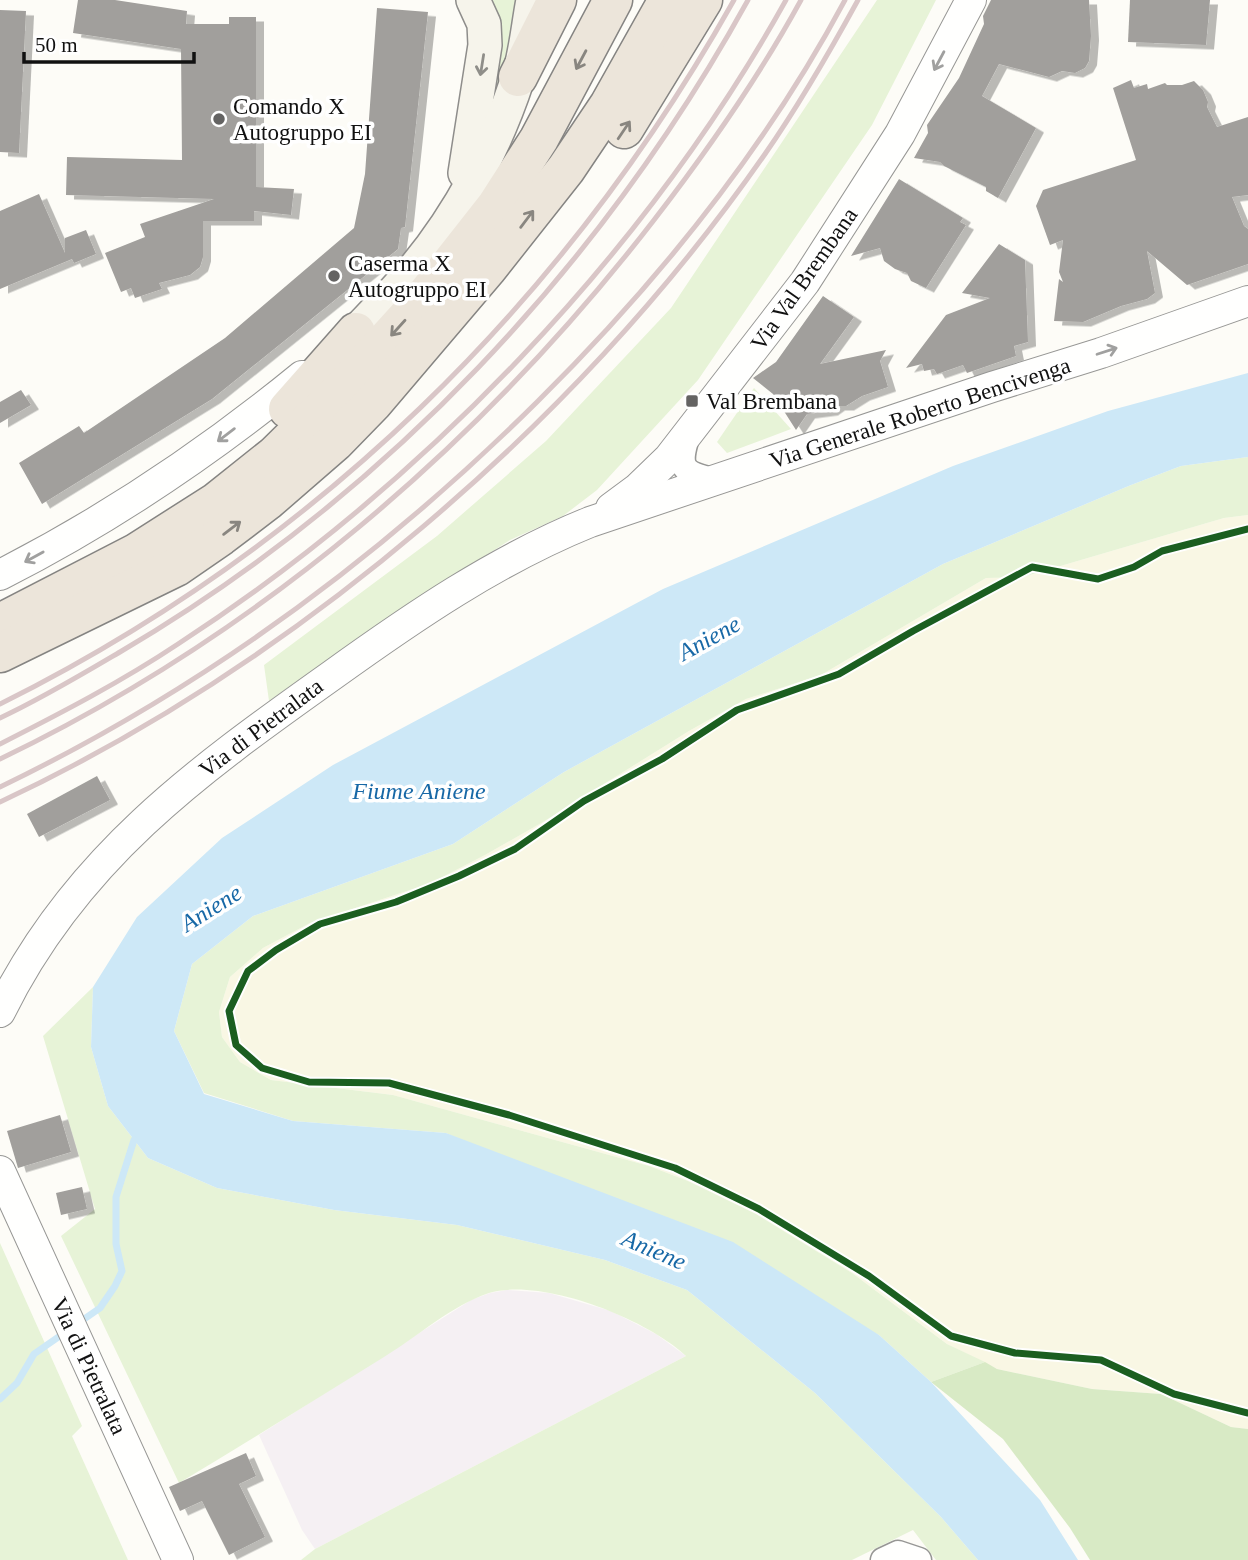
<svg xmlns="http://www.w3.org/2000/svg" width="1248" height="1560" viewBox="0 0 1248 1560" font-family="'Times New Roman',serif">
<defs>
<filter id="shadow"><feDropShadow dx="8" dy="4.5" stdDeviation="0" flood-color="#0004"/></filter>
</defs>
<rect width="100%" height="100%" fill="#fdfcf7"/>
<path fill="#f5f0f3" d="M507,1290l42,3 62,18 45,23 30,22 -371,193 -13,-19 -43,-95 212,-135 19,-7z"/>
<path fill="#f9f7e4" d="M1248,515v914l-17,-2 -70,-33 -69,-5 -95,-20 -50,-25 -95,-71 -96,-59 -68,-33 -39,-15 -256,-71 -122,-15 -31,-18 -18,-25 -3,-25 11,-35 33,-29 47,-25 121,-40 54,-28 58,-33 146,-91 57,-32 75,-24 165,-97 37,-1 201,-59z"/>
<g fill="#e7f3d7">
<path d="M491,0h28l-6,40 -21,72 -5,-1 10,-96z"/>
<path d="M877,0h59l-64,125 -174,255 -101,110 -34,26 -53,24 -142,91 -99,70 -5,-36 173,-129 109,-95 125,-133z"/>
<path d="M754,388l37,41 -64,24 -10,-11z"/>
<path d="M1248,457v58l-24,3 -201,59 -37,1 -165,97 -75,24 -57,32 -146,91 -58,33 -54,28 -121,40 -47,25 -33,29 -11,35 3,25 18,25 31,18 122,15 256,71 39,15 68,33 96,59 95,71 38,18 -54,20 -52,-47 -433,-202 -153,-12 -89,-28 -30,-62 18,-67 61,-48 200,-72 111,-72 379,-208 188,-79 50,-19z"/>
<path d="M93,987l-2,60 17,59 40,52 69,30 117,22 123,15 148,35 82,30 128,103 126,124 37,43h-42l-23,-30 -61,30h-551l14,-11 371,-193c-39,-37 -144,-79 -197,-63 -37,12 -72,44 -105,64 -68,42 -136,85 -205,126l-118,-247 34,-27 -52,-173z"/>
<path d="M0,1243l82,183 -10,10 56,124h-128z"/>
</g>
<path fill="#d8eac5" d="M985,1362l12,7 95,20 69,5 70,33 17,2v131h-158l-20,-32 -67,-89 -72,-57z"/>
<path fill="#cde8f7" d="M1248,373v84l-67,9 -50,19 -188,79 -379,208 -111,72 -200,72 -61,48 -18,67 30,63 89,27 153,12 287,109 146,93 52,47 109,118 38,60h-100l-37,-43 -126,-124 -128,-103 -82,-30 -148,-35 -123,-15 -117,-22 -69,-30 -40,-52 -17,-59 2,-60 44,-70 85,-79 111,-73 330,-176 290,-123 155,-55z"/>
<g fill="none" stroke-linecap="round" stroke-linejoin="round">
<g stroke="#cde8f7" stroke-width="7">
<path d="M77,1324l23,-16 15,-22 7,-15 -6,-27v-47l18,-57"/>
<path d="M0,1399l17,-16 17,-29 33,-23"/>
</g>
</g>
<g fill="#a19f9c" filter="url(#shadow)">
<path d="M78,0h37l72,11 -1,13h43v-7h27v170l38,2 -3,26 -37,-4v10h-51v36l-3,10 -10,8 -31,8 3,6 -27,9 -4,-10 -10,4 -16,-39 40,-16 -5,-13 74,-25 -148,-4 1,-38 115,3 -1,-111 -108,-16z"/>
<path d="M991,0h98l2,36 -2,25 -4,7 -10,5 -13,-2 -13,6 -50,-13 -17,32 54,32 -38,70 -12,-7v-4l-42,-21 -4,-4 -26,-4 14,-25 -1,-8 32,-47 25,-54 -1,-8z"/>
<path d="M1130,0h80l-4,45 -78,-3z"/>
<path d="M377,8l51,4 -23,215 -4,1 -3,21 -186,150 -170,105 -23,-41 60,-37 5,7 141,-95 129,-110 11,-54z"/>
<path d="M0,10l26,1 -7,142 -19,-1z"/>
<path d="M1131,80l3,8 13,-4 1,5 17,-6 2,2h15l12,-4 9,9 5,12 -1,5 10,20 31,-10v78l-16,2 12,29 4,3v35l-61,21 -40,-34 8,42 -8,6 -26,7 -38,16 -29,-1 5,-42 4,3 -4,-10 4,-32 -13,5 -14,-39 7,-16 93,-30 -23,-72z"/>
<path d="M899,179l64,39 -3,4 6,3 -40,63 -15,-7 -4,-8 -12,-4 -11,-8 -4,-13 -29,8z"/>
<path d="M39,194l26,59v-15l21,-8 10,24 -22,9 -2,-4 -72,30v-78z"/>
<path d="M999,244l26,16 3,82 -14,4 2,10 -49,17 -4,-8 -26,9 -3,-5 -10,2 -2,-7 -16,4 40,-53 44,-17 -28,-5z"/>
<path d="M823,296l31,21 -34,47 66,-14 -6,11 8,26 -26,9 -16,10h-9l-7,5 -23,3 -11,16 -23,-36 -20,-16 23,-16z"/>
<path d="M21,390l10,15 -31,18v-21z"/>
<path d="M97,776l13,24 -71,37 -12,-23z"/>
<path d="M60,1115l11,37 -53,16 -11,-37z"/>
<path d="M82,1187l5,22 -26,6 -5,-22z"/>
<path d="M246,1453l10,23 -17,8 26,53 -36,18 -27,-54 -22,10 -11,-24z"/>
</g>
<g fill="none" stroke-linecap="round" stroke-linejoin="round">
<defs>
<g id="minor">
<path d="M688,434c-11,35 -6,39 29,47"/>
<path d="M883,1560l15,-7 21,7"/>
</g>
<g id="tertiary">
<path d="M611,508l27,-20 31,-30 136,-176 95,-148 71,-134"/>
<path d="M0,575c108,-55 208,-122 302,-199"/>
<path d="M0,1012c75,-153 196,-240 331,-336 82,-59 165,-116 259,-154l402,-135 109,-34 147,-52"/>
<path d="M0,1171l178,389"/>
</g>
<g id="secondary">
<path d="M465,173l20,-128 -1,-21 -11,-24"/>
<path d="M356,332c20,-21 40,-41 58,-63 45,-54 82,-123 104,-191 8,-25 10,-52 15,-78"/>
</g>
<g id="trunk">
<path d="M518,77l39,-77"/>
<path d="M624,129l79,-129"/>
<path d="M288,409l68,-77"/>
<path d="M0,623l136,-70 80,-51 59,-47 65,-64 79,-87 77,-98 43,-67 74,-139"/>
<path d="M0,653l176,-86 45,-31 46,-35 68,-59 38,-39 114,-134 79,-100 43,-64 59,-105"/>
</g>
</defs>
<use href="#minor" stroke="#979795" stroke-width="27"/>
<use href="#tertiary" stroke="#979795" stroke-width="32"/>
<use href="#secondary" stroke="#8e8d8b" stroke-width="36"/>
<use href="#trunk" stroke="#858482" stroke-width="41"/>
<use href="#minor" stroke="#fffffe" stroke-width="24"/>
<use href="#tertiary" stroke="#fffffe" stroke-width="30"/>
<use href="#secondary" stroke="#f6f4eb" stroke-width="33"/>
<use href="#trunk" stroke="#ece5da" stroke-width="38"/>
<g stroke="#d9c6c7" stroke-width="5">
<path d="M0,704c313,-156 563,-399 734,-704"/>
<path d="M0,718c41,-19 81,-43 120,-66 265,-156 480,-384 628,-652"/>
<path d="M0,744c61,-31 121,-62 178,-100 243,-158 467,-390 608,-644"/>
<path d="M0,759c258,-124 480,-314 654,-539 54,-70 105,-143 147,-220"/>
<path d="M0,787c201,-97 380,-229 538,-386 120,-119 227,-251 307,-401"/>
<path d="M0,802c295,-138 579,-381 765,-648 34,-49 64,-101 93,-154"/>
</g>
<defs>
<path id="cycleway" d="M1248,529l-86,22 -28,16 -36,12 -66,-12 -119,64 -74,43 -102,36 -75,49 -78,42 -69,48 -56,27 -63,26 -76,22 -44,26 -28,21 -19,40 7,34 26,23 47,14 80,1 120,32 166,53 84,41 110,67 82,60 64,17 86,7 73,34 74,19"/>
</defs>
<use href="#cycleway" stroke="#fff" stroke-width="11"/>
<use href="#cycleway" stroke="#1b5e20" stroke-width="7"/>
</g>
<defs><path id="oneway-shaft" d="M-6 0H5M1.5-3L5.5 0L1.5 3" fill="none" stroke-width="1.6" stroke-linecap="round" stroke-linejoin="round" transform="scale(1.75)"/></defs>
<g stroke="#898680">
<use href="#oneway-shaft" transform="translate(581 60) rotate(118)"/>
<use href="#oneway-shaft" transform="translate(624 130) rotate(-56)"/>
<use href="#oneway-shaft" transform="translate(527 219) rotate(-53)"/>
<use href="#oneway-shaft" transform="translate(398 328) rotate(132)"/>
<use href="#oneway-shaft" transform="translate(232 528) rotate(-37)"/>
</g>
<g stroke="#a0a09f">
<use href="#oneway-shaft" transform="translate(939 61) rotate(118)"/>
<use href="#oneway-shaft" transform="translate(1107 351) rotate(-18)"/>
<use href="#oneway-shaft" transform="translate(226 435) rotate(143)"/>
<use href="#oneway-shaft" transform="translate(34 557) rotate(151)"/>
</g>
<use stroke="#8f8e89" href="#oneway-shaft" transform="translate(482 65) rotate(99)"/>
<g fill="#646362" stroke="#fff" stroke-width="2.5">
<circle cx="219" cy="119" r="7"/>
<circle cx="334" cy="276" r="7"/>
<rect x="685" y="394" width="14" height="14" rx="3.5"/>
</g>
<g text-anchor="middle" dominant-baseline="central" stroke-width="7" stroke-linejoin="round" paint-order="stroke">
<g font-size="23" fill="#111" stroke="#fff" text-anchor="start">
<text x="233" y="106">Comando X<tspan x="233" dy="26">Autogruppo EI</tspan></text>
<text x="348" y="263">Caserma X<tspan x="348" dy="26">Autogruppo EI</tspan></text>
<text x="706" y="401">Val Brembana</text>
</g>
<g font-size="23" fill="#111" stroke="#fff">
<text transform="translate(804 279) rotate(-55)">Via Val Brembana</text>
<text transform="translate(920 413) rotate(-18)">Via Generale Roberto Bencivenga</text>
<text transform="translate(261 728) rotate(-37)">Via di Pietralata</text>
<text transform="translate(89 1366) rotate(65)">Via di Pietralata</text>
</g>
<g font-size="24" font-style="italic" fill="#1768a6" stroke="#fff">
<text transform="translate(709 638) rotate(-29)">Aniene</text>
<text x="419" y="791">Fiume Aniene</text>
<text transform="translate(211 908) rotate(-32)">Aniene</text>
<text transform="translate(654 1250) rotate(23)">Aniene</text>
</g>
</g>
<path d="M24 52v10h170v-10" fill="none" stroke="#111111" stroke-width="3.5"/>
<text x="35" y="52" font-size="21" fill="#111111" stroke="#ffffff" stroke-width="5" paint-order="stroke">50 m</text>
</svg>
